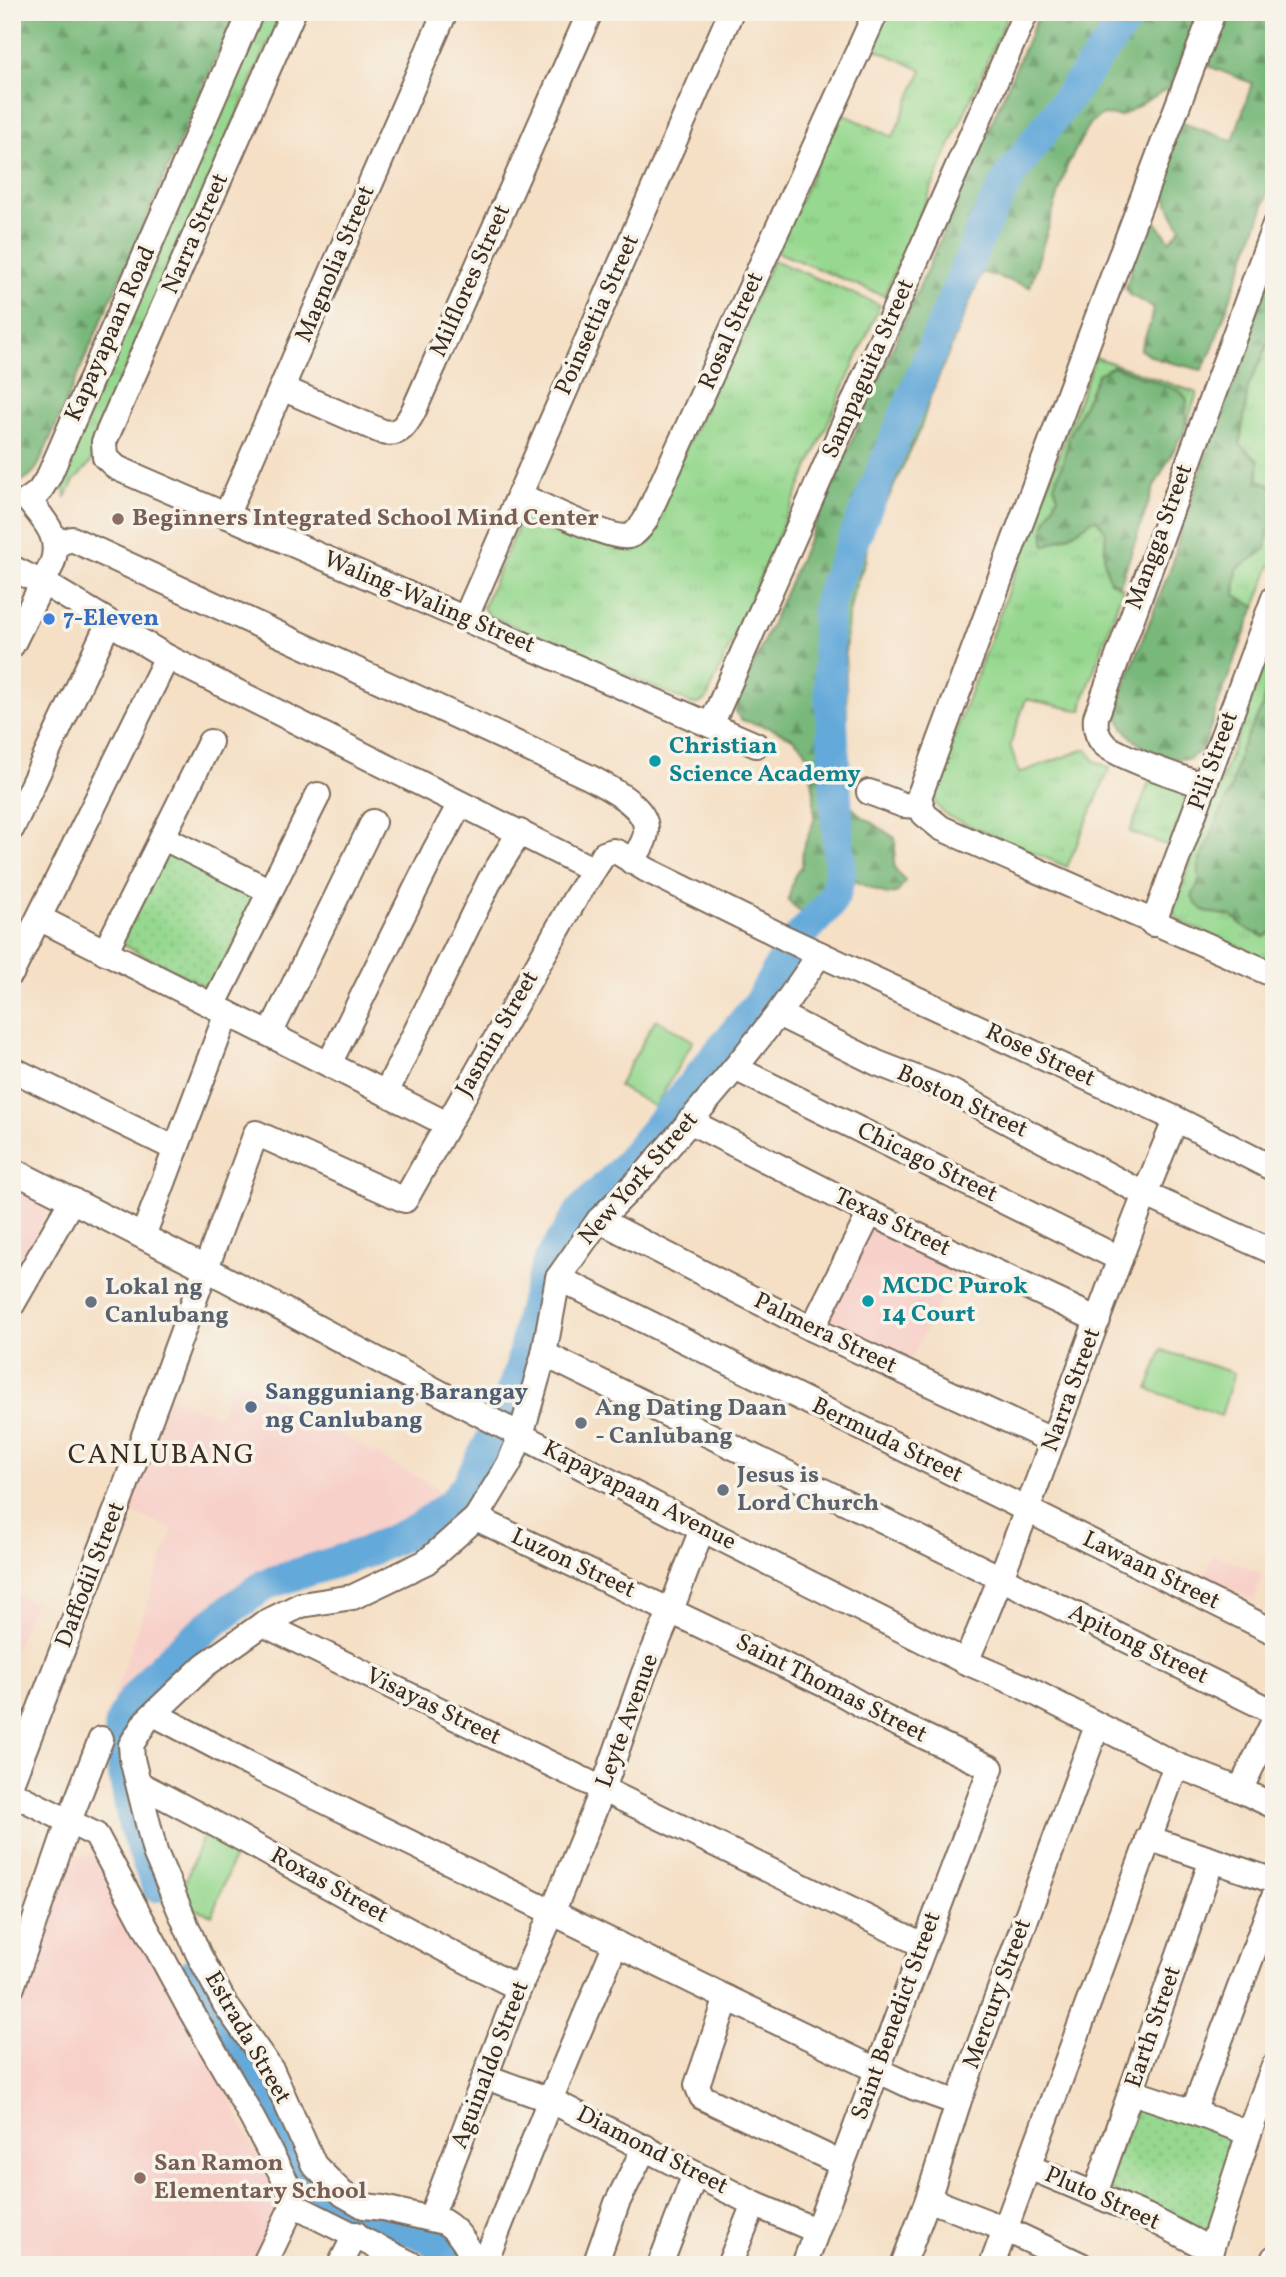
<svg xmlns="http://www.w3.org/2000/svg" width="1286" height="2277" viewBox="0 0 1286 2277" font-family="Vollkorn,serif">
<defs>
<pattern id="grass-tufts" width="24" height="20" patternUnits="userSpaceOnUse" patternTransform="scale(1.75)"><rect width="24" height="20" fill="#96d88f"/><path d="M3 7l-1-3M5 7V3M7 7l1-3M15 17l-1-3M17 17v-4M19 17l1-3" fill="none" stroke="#82ba7b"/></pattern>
<pattern id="forest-firs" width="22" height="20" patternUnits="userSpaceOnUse" patternTransform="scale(1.75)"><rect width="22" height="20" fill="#78b87a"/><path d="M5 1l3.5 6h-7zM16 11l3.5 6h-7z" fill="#649663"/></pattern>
<pattern id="park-dots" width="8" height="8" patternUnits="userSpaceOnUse" patternTransform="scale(1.75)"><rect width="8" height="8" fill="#96d88f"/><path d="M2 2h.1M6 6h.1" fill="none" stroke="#82ba7b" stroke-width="1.8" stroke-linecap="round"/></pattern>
</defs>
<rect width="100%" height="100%" fill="#f7f3e8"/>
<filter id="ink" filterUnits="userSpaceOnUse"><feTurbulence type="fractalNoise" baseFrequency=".0143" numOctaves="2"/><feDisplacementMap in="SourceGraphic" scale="14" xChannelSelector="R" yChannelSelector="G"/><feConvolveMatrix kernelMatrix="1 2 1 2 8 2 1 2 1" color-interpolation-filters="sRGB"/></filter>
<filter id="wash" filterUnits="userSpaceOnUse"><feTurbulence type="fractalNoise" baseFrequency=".00686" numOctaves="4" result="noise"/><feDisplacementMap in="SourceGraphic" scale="28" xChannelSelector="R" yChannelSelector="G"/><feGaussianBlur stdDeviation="1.57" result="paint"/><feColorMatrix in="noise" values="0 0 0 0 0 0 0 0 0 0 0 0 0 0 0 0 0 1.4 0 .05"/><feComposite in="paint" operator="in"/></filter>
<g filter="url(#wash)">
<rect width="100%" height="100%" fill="#f5dfc5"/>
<g fill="#f7d0c9">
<path d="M12,1178l43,22 -43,80z"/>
<path d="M873,1220l86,42 -51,104 -86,-42z"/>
<path d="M234,1376l203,112 7,15 -19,14 -22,12 -68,29 -64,15 -61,42 -28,23 -30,30 -30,37 -10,-4 61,-172 -47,-19 40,-113 53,19z"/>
<path d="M1213,1554l49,20 -8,26 -50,-22z"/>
<path d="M12,1592l22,11 -22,53z"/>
<path d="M102,1853l125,240 55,114 -28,58h-242v-254l60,-154z"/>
</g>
<g fill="url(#grass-tufts)" stroke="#688156" stroke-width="2">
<path d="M265,12h17l-190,433 -1,17 -17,19 -8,16 -6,-17z"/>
<path d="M884,12h125l-125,284 -107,-44 60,-134 8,-3 48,22 29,-67 -53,-24z"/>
<path d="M773,260l107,45 -173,393 -8,6h-6l-205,-89 -5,-8 40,-93 6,-2 85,36 15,1 13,-6z"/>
<path d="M1274,339v148l-16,-7 -18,-35 8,-58 21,-45z"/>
<path d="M1095,357l102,36 -12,36 2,-30 -89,-25 -28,61 -8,31 -8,19 4,12 -13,27v22l27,-12 23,-16 11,14 -2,28 6,21 13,7 -39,111 -2,12 -56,-12 -16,46 9,28 67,-24 9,12 15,7 -43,99 -120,-51 -11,-11 -2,-15z"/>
<path d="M1274,523v34l-19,50 -20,-12 2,-26 29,-20 2,-17z"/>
<path d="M1274,637v13l-12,58 -21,40 -10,41 -32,74v18l-7,16 13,15 27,4 15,13 17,8 10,-7v32l-96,-41 -5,-11z"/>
<path d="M1151,777c13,5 34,8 34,24l-16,45 -39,-14z"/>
</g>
<g fill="url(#forest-firs)" stroke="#5a714c" stroke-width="2">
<path d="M12,12h224l-197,452c-7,12 -14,17 -27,21z"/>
<path d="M1040,12h159l-29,75 -49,29 -20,-1 -12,9 -22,42 -37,121 -48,-15 -52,125 -9,30 -33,72 -19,29 -4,34 -11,28 -6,29 -3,33 2,66 -4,69 2,14 15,14 35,23c2,21 -8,27 10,43l-7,11 -10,3 -36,-15 -16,17 -11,17h-21l-16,-13 6,-24 8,-12 1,-16 11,-29v-28l-5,-30 -5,-14 -13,-11 -18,-8 -31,-9 -7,-8 3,-12z"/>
<path d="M1223,12h51v160l-12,39 -51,141 -9,18 -42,-10 -20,-10 10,-26 3,-17 -23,-12 -5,-8 5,-11 4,-30 12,-26 9,1 15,20 11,-13c-28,-42 -17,-63 -1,-106l53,19 19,-58 -49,-19z"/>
<path d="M1274,267v72l-5,3 -21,45 -8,58 19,16 -1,19 16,7v36l-6,9 -2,17 -29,20 -2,26 20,12 -37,97 -14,44 -15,11 -18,-1 -20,-5 -18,-14 -11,-13 -4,-10v-14l55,-140 8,-33 40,-116 18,-41 11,-44z"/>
<path d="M1113,366l67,25 7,8 -2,30 -31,58 -34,98 -10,-4 -6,-21 2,-28 -10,-14 -24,16 -27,12c-5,-18 5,-33 13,-49l-4,-12 8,-19 8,-31 28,-61z"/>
<path d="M1274,650v280l-9,7 -18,-8 -15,-13 -26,-4 -10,-8 -4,-7 7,-16v-18l32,-74 10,-41 21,-40z"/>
<path d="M488,1431l12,5c-33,67 -46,87 -116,118 -14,6 -29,15 -44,19 -20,5 -39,3 -57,13 -59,29 -109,77 -151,127l-10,-7c35,-51 86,-95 137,-128 24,-10 49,-13 74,-19 33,-10 111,-45 129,-75 11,-16 18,-36 26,-53z"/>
</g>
<g fill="url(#park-dots)" stroke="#688156" stroke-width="2">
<path d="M168,847l91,45 -48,97 -90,-45z"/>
<path d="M1142,2097l102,41 -37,102 -103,-54z"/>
</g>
<g fill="#96d88f" stroke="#688156" stroke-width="2">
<path d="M656,1019l37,22 -38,66 -37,-21z"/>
<path d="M1162,1350l72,23 -13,43 -73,-27z"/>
<path d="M204,1833l34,12 -26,70 -35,-12z"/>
</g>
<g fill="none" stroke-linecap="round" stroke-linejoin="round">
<g stroke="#64a9da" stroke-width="32">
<path d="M157,1886l-23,-59 -14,-75v-27l9,-20 27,-32 26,-25 38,-31 46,-33 98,-31 55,-25 34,-25 15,-19 32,-61 21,-56 10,-50 17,-54 33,-52 39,-38 140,-171 31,-56 37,-40 7,-12 5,-20 -13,-246 1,-20 5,-19 150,-362 26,-50 123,-165"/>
<path d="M195,1972l26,50 34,52 36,81 20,27 16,13 31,19 57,18 14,6 15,11 13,16"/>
</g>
</g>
</g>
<g filter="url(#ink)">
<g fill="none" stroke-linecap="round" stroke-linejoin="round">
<defs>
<g id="minor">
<path d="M293,12l-189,430 1,15 12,11 639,277"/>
<path d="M1213,12l-126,333 -168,452 5,17 17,14 333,147"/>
<path d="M282,388l101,44c17,4 24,-8 31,-22l176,-398"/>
<path d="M519,495c20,9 93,46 110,41 7,-2 12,-9 16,-15l231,-509"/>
<path d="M28,500l11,-8 10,-16 202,-464"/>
<path d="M226,516l219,-504"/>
<path d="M56,544l16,-5 517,238c18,10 59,29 57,54 0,10 -9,22 -14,31"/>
<path d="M12,568l42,21 113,68 425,212"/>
<path d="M465,619l266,-607"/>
<path d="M12,645l40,-81c10,-27 -8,-44 -24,-64"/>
<path d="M711,725l315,-713"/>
<path d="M1205,786c-20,-7 -91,-30 -102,-43 -7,-8 -8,-16 -7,-26l178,-490"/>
<path d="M869,792l34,13 17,1"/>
<path d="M12,828l96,-204"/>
<path d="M162,837l108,54"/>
<path d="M39,918l408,206"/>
<path d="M1153,924l121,-326"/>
<path d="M105,952l105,-210"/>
<path d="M12,972l155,-315"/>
<path d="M213,1006l105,-211"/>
<path d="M778,1014l99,49 75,29 192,102 130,58"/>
<path d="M270,1034l103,-212"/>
<path d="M329,1064l105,-212 26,-48"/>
<path d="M735,1068l385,191"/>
<path d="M12,1069l164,80"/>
<path d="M386,1093l104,-213 30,-48"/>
<path d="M689,1121l181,92 228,107"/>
<path d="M12,1170l193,98 288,153 209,108 264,133 56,24 154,79 64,25 34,16"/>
<path d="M599,1220l213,109 241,112"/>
<path d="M143,1236l84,-223"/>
<path d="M558,1278l716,354"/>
<path d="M12,1305l60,-105"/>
<path d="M812,1329l58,-116"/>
<path d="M544,1354l730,358"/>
<path d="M476,1518l358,171 49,28 108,51 -187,497"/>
<path d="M263,1624l660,321"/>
<path d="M966,1662c77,-179 134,-365 210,-543"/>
<path d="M154,1714l95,50 478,234 150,72 36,17 45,16"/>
<path d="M12,1781l110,-286 134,-362 149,67 171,-303 28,-43 9,-3 6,2 28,17 138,68 391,181 98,50"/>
<path d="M139,1784c128,65 251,140 380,204"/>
<path d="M1240,1790l34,-69"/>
<path d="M12,1793l84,42 95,176 53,92 42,79 7,23 120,60"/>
<path d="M1148,1838l126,43"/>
<path d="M12,1987l57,-166 32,-82"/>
<path d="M727,1998l-30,87 5,12 140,67"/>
<path d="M486,2077l64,23 204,104 61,26"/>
<path d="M1132,2092l61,20 56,21"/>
<path d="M1193,2112l81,-215"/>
<path d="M1029,2167l117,49 65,34"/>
<path d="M1095,2194l117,-334"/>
<path d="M928,2199l77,30 76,36"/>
<path d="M431,2217l88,-229 33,-75 51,-124 41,-116 27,-63 31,-81"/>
<path d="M264,2265l29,-60"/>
<path d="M340,2265l16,-31"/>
<path d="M476,2265c-8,-17 -15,-33 -32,-43l-61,-14 -19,-2 -21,-12 -29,-29 -42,-94 -47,-67 -27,-51 -43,-101 -23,-93 -1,-14 15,-24 59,-56 58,-41 38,-19 52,-8 73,-35 50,-44 33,-54 12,-29 23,-81 14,-76 41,-58 48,-48 88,-104 43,-54 42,-60"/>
<path d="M484,2265l66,-165 66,-157"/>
<path d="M595,2265l22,-62 28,-56"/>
<path d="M660,2265l35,-91"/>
<path d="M729,2265l25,-61"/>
<path d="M903,2265l25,-66 30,-96 139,-377"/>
<path d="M992,2265l184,-500"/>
<path d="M1206,2265l43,-132 25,-67"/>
<path d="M1271,2265l3,-7"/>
</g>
</defs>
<use href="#minor" stroke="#7c6958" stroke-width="28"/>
<use href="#minor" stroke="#fff" stroke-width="24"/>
</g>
</g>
<g fill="#8d6e63" stroke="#f7f3e8" stroke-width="2.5">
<circle cx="118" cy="519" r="7"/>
<circle cx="140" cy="2178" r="7"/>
</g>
<circle fill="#3f7fe0" stroke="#f7f3e8" stroke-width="2.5" cx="49" cy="619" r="7"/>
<g fill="#0f9aa8" stroke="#f7f3e8" stroke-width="2.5">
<circle cx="655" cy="761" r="7"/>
<circle cx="868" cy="1301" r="7"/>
</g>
<g fill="#6b7280" stroke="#f7f3e8" stroke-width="2.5">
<circle cx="91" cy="1302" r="7"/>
<circle cx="581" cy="1423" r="7"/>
<circle cx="723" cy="1490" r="7"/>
</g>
<circle fill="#5c6f8a" stroke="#f7f3e8" stroke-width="2.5" cx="251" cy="1407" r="7"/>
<g text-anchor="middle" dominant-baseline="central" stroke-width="7" stroke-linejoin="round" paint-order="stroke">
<g font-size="24" fill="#3b2a1e" stroke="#f7f3e8">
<text transform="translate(196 234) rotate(-66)">Narra Street</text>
<text transform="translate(336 264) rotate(-67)">Magnolia Street</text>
<text transform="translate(471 281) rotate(-66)">Milflores Street</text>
<text transform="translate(598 315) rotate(-66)">Poinsettia Street</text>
<text transform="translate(732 331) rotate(-66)">Rosal Street</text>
<text transform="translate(111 334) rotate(-66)">Kapayapaan Road</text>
<text transform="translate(869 369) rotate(-66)">Sampaguita Street</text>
<text transform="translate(1160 537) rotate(-70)">Mangga Street</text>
<text transform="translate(429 603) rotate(23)">Waling-Waling Street</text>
<text transform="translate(1214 761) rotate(-70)">Pili Street</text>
<text transform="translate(498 1034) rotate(-60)">Jasmin Street</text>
<text transform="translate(1040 1056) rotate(25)">Rose Street</text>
<text transform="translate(962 1102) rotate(25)">Boston Street</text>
<text transform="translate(927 1163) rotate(26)">Chicago Street</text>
<text transform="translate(639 1179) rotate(-49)">New York Street</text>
<text transform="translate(892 1223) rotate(26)">Texas Street</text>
<text transform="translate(825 1334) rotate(26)">Palmera Street</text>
<text transform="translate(1072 1390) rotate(-70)">Narra Street</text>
<text transform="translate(887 1441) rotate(26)">Bermuda Street</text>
<text transform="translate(639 1496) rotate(27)">Kapayapaan Avenue</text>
<text transform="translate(573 1564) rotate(25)">Luzon Street</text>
<text transform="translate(1151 1571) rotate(26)">Lawaan Street</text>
<text transform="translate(91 1575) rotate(-69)">Daffodil Street</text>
<text transform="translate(1138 1645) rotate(26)">Apitong Street</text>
<text transform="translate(831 1689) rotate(27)">Saint Thomas Street</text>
<text transform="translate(433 1707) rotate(26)">Visayas Street</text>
<text transform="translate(628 1721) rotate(-70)">Leyte Avenue</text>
<text transform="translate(329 1886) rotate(29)">Roxas Street</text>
<text transform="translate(998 1994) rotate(-70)">Mercury Street</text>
<text transform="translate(897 2016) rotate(-70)">Saint Benedict Street</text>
<text transform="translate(1154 2027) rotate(-71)">Earth Street</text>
<text transform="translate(247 2038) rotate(60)">Estrada Street</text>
<text transform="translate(491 2065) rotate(-69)">Aguinaldo Street</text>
<text transform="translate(652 2151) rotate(27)">Diamond Street</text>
<text transform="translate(1102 2199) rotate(24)">Pluto Street</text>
</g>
<g font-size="24" font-weight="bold" fill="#785e54" stroke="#f7f3e8" text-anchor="start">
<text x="132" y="519">Beginners Integrated School Mind Center</text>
<text x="154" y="2164">San Ramon<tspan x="154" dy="28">Elementary School</tspan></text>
</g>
<g font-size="24" font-weight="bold" fill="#366cbe" stroke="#f7f3e8" text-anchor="start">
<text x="63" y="619">7-Eleven</text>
</g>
<g font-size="24" font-weight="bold" fill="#0d838f" stroke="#f7f3e8" text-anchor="start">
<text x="669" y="747">Christian<tspan x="669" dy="28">Science Academy</tspan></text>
<text x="882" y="1287">MCDC Purok<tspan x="882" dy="28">14 Court</tspan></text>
</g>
<g font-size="24" font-weight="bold" fill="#5b616d" stroke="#f7f3e8" text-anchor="start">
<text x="105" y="1288">Lokal ng<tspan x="105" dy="28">Canlubang</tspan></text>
<text x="595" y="1409">Ang Dating Daan<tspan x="595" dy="28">- Canlubang</tspan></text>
<text x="737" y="1476">Jesus is<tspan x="737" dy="28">Lord Church</tspan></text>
</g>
<g font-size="24" font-weight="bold" fill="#4e5e75" stroke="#f7f3e8" text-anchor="start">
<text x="265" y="1393">Sangguniang Barangay<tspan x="265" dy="28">ng Canlubang</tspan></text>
</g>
<g font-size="28" letter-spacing="2" fill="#3b2a1e" stroke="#f7f3e8">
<text x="162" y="1455">CANLUBANG</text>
</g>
</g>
<rect width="1286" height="2277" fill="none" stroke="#f7f3e8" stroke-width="42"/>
</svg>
